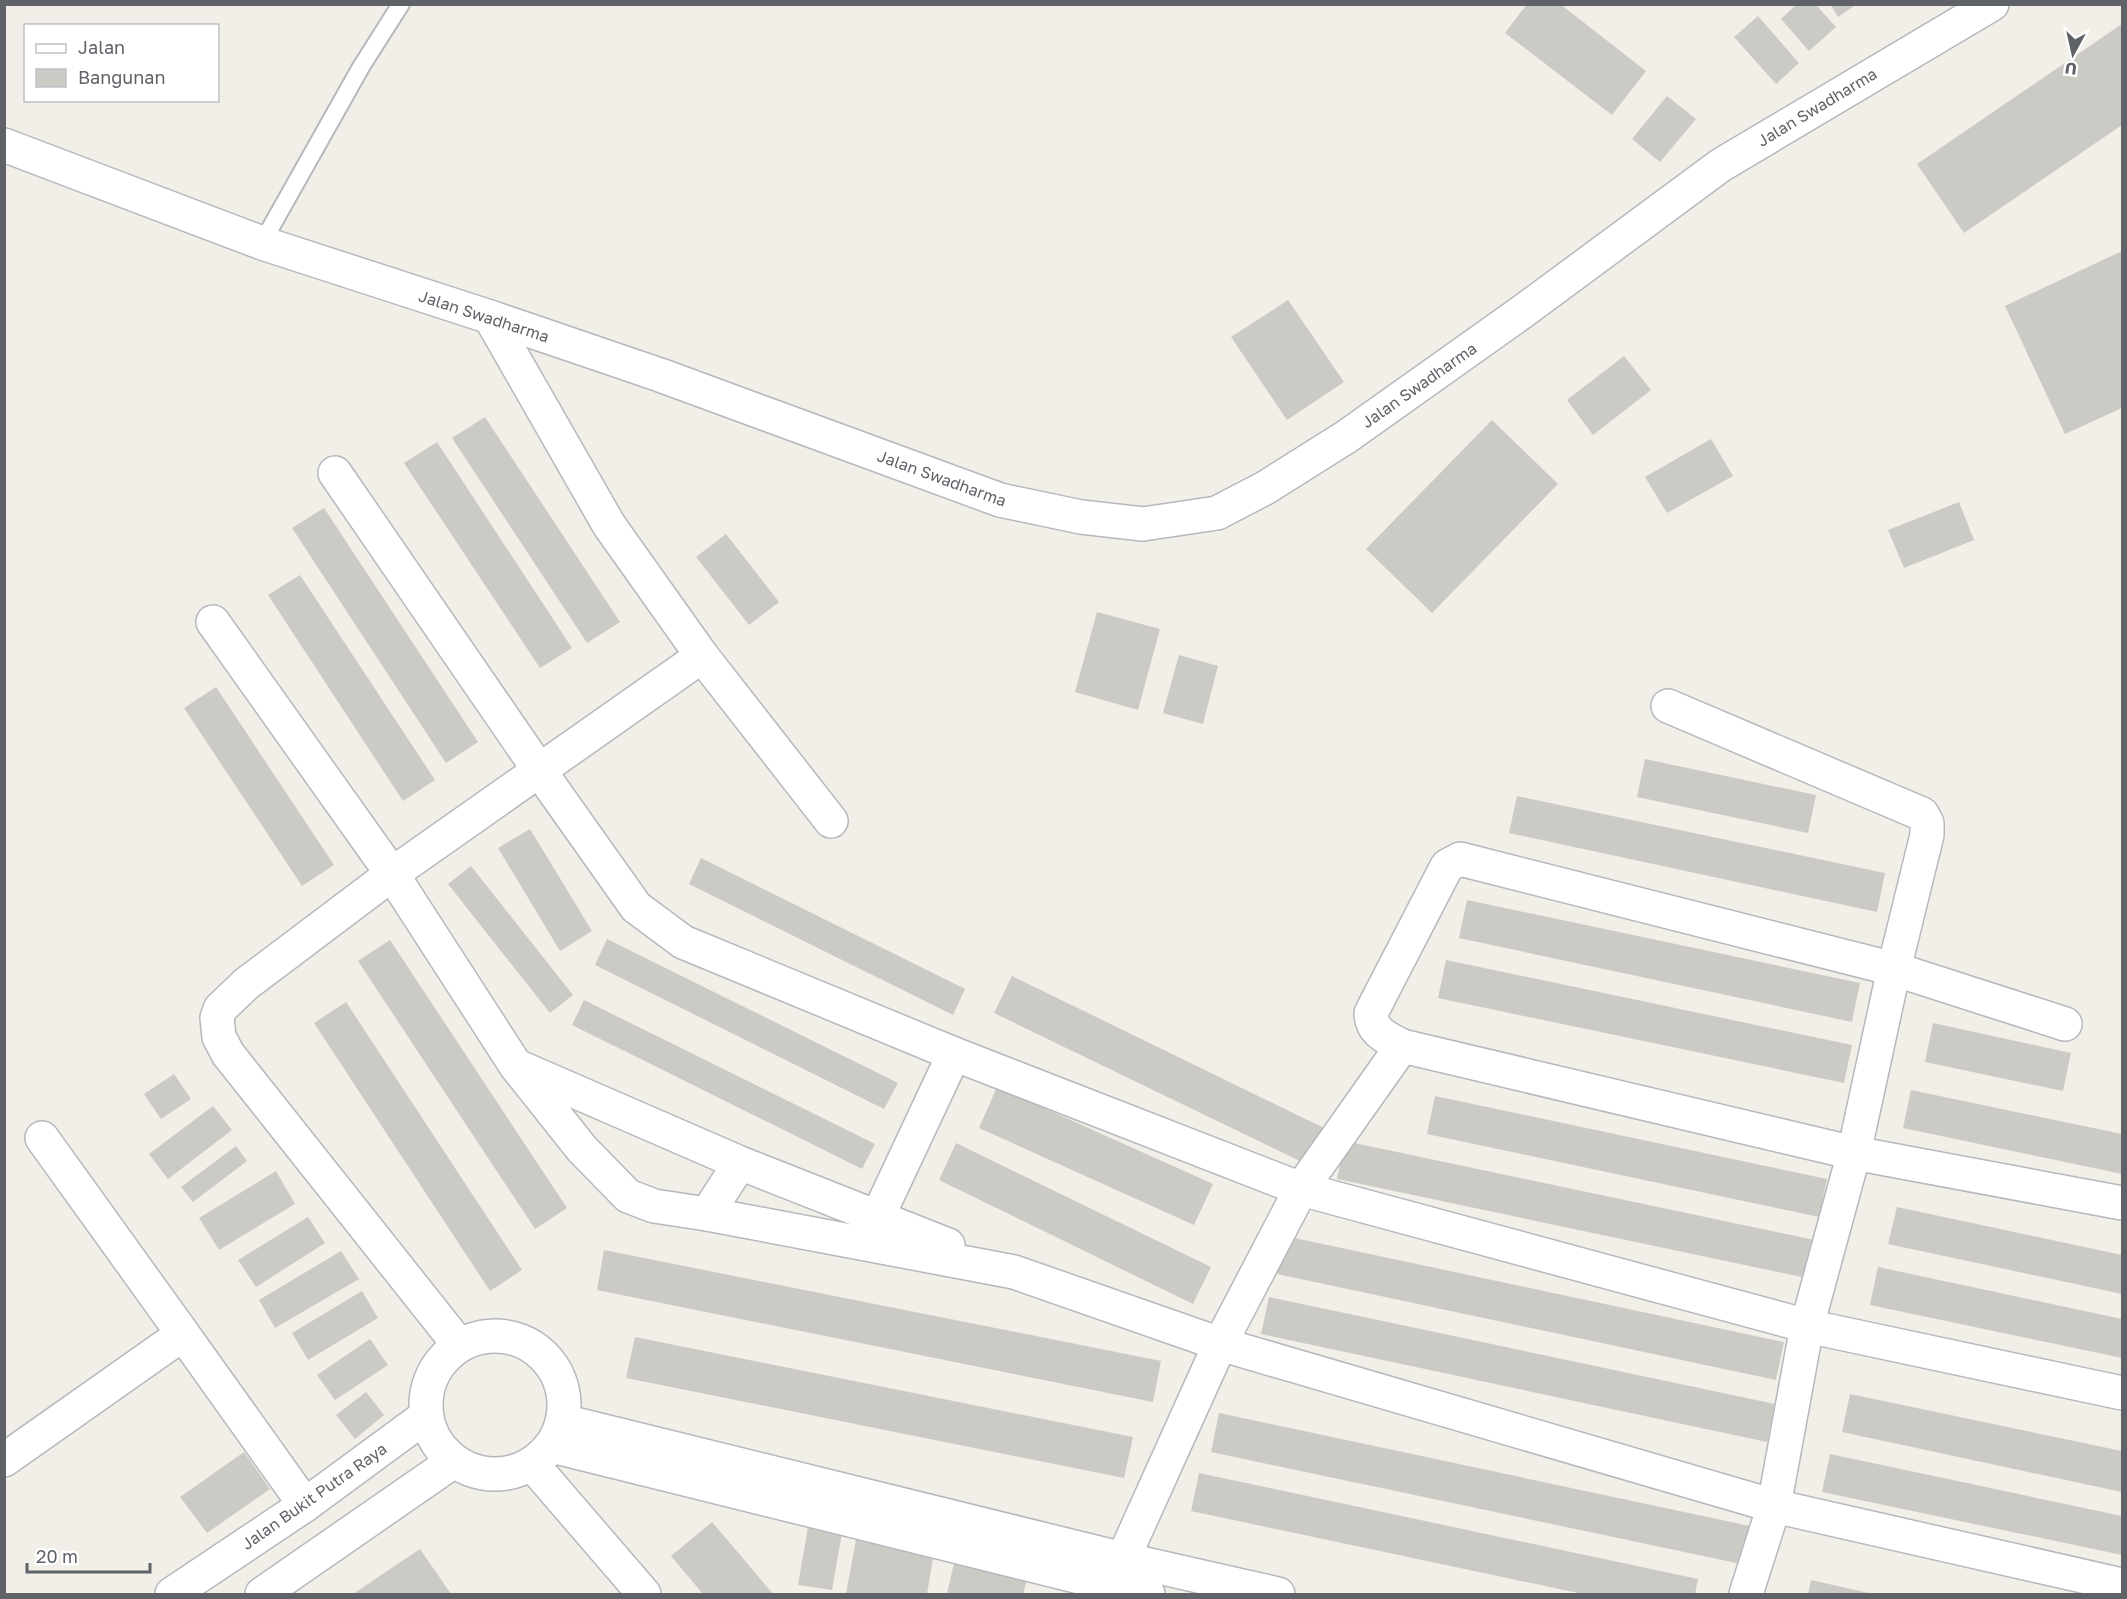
<svg xmlns="http://www.w3.org/2000/svg" width="2127" height="1599" viewBox="0 0 2127 1599" font-family="'Golos Text',sans-serif">
<rect width="100%" height="100%" fill="#f1efe8"/>
<g fill="#cccac5">
<path d="M1527,4h33l86,67 -34,44 -107,-82z"/>
<path d="M1797,4h18l21,23 -27,24 -28,-32z"/>
<path d="M1830,4h27l-19,13z"/>
<path d="M1758,16l41,47 -23,21 -42,-47z"/>
<path d="M2122,24v101l-158,108 -47,-69z"/>
<path d="M1667,96l29,23 -36,43 -28,-23z"/>
<path d="M2122,251v157l-57,26 -60,-128z"/>
<path d="M1288,300l56,82 -57,38 -56,-83z"/>
<path d="M1624,356l27,34 -58,45 -26,-35z"/>
<path d="M485,417l135,205 -33,21 -135,-205z"/>
<path d="M1492,420l66,64 -126,129 -66,-64z"/>
<path d="M1711,439l22,37 -66,37 -22,-36z"/>
<path d="M437,442l135,206 -32,20 -136,-205z"/>
<path d="M1959,502l15,38 -70,28 -16,-38z"/>
<path d="M324,508l154,234 -32,21 -154,-235z"/>
<path d="M726,534l53,68 -30,23 -53,-68z"/>
<path d="M300,575l135,205 -32,21 -135,-206z"/>
<path d="M1097,612l63,17 -22,81 -63,-18z"/>
<path d="M1179,655l39,11 -15,58 -40,-11z"/>
<path d="M216,687l118,178 -32,21 -118,-178z"/>
<path d="M1645,759l171,36 -8,38 -171,-36z"/>
<path d="M1517,796l368,77 -8,39 -368,-79z"/>
<path d="M530,829l62,102 -32,20 -62,-103z"/>
<path d="M701,858l264,131 -12,26 -264,-131z"/>
<path d="M471,866l102,129 -23,18 -102,-129z"/>
<path d="M1467,900l393,83 -8,39 -393,-84z"/>
<path d="M607,939l291,144 -14,26 -289,-144z"/>
<path d="M390,940l177,268 -32,21 -177,-268z"/>
<path d="M1446,960l406,85 -8,38 -406,-85z"/>
<path d="M1012,976l312,152 -18,36 -312,-151z"/>
<path d="M584,1000l291,144 -13,25 -290,-144z"/>
<path d="M346,1002l176,268 -32,21 -176,-268z"/>
<path d="M1933,1023l138,30 -8,38 -138,-29z"/>
<path d="M174,1074l17,25 -30,20 -17,-25z"/>
<path d="M997,1087l216,97 -19,41 -215,-97z"/>
<path d="M1911,1090l211,44v40l-219,-46z"/>
<path d="M1435,1096l392,83 -8,38 -392,-83z"/>
<path d="M213,1106l19,24 -64,49 -19,-25z"/>
<path d="M1345,1141l474,100 -8,38 -474,-100z"/>
<path d="M956,1143l255,124 -18,37 -254,-124z"/>
<path d="M236,1146l11,15 -54,41 -12,-15z"/>
<path d="M276,1171l19,33 -76,46 -20,-32z"/>
<path d="M1897,1207l225,48v39l-234,-50z"/>
<path d="M308,1217l17,26 -69,44 -18,-27z"/>
<path d="M1285,1236l499,106 -8,38 -499,-106z"/>
<path d="M604,1250l557,111 -8,41 -556,-112z"/>
<path d="M341,1251l18,28 -84,49 -16,-28z"/>
<path d="M1878,1267l244,52v39l-252,-53z"/>
<path d="M362,1291l16,27 -70,42 -16,-27z"/>
<path d="M1269,1297l506,107 -8,38 -506,-108z"/>
<path d="M635,1337l498,100 -9,41 -498,-100z"/>
<path d="M370,1339l18,26 -53,35 -18,-25z"/>
<path d="M366,1392l18,23 -29,24 -19,-24z"/>
<path d="M1850,1394l272,57v41l-280,-60z"/>
<path d="M1219,1413l531,113 -9,38 -530,-112z"/>
<path d="M244,1452l26,37 -63,44 -27,-36z"/>
<path d="M1830,1454l292,62v39l-300,-63z"/>
<path d="M1199,1473l499,106 -3,15h-112l-392,-83z"/>
<path d="M712,1522l29,34 32,38h-70l-32,-38z"/>
<path d="M808,1527l34,6 -10,57 -34,-5z"/>
<path d="M857,1534l78,13 -8,47h-81z"/>
<path d="M420,1549l31,45h-98z"/>
<path d="M954,1563l73,16 -4,15h-76z"/>
<path d="M1811,1580l62,14h-65z"/>
</g>
<g fill="none" stroke-linecap="round" stroke-linejoin="round">
<defs>
<path id="lane" d="M262,243l99,-176 40,-63"/>
<g id="street">
<path d="M4,145l258,98 228,74 170,58 340,125 81,17 62,7 74,-11 48,-25 81,-51 176,-125 199,-147 271,-161"/>
<path d="M490,317l119,208 93,131 129,165"/>
<path d="M335,473l204,297 97,137 47,35 271,112 347,135 506,137 315,67"/>
<path d="M213,622l179,252 124,192 66,83 46,47 26,10 53,8 307,58 206,72 554,162 348,79"/>
<path d="M1668,706l254,108 5,9v12l-33,134 -40,184 -47,173 -33,180 -28,88"/>
<path d="M2065,1024l-171,-55 -434,-110 -13,7 -76,147c0,19 16,25 31,33l452,107 268,50"/>
<path d="M519,1067l221,96 208,82"/>
<path d="M42,1138l141,196"/>
<path d="M707,1214l33,-51"/>
<path d="M878,1216l76,-162"/>
<circle cx="495" cy="1405" r="69"/>
<path d="M459,1345l-231,-291 -9,-17 -2,-19 3,-9 26,-25 146,-110 310,-218"/>
<path d="M563,1421l560,138 155,35"/>
<path d="M552,1446l596,148"/>
<path d="M4,1460l179,-126 122,171"/>
<path d="M532,1464l112,130"/>
<path d="M172,1594l133,-89 121,-89"/>
<path d="M262,1594l192,-133"/>
<path d="M1111,1594l12,-35 97,-215 81,-155 101,-143"/>
</g>
</defs>
<use href="#lane" stroke="#b5b8bc" stroke-width="20"/>
<use href="#street" stroke="#b5b8bc" stroke-width="36"/>
<use href="#lane" stroke="#fff" stroke-width="16"/>
<use href="#street" stroke="#fff" stroke-width="33"/>
</g>
<g text-anchor="middle" dominant-baseline="central" stroke-width="6" stroke-linejoin="round" paint-order="stroke">
<g font-size="16" fill="#5f6368" stroke="#fff">
<text transform="translate(1817 107) rotate(-31)">Jalan Swadharma</text>
<text transform="translate(484 316) rotate(18)">Jalan Swadharma</text>
<text transform="translate(1419 385) rotate(-35)">Jalan Swadharma</text>
<text transform="translate(942 478) rotate(20)">Jalan Swadharma</text>
<text transform="translate(314 1496) rotate(-35)">Jalan Bukit Putra Raya</text>
</g>
</g>
<rect width="2127" height="1599" fill="none" stroke="#5f6368" stroke-width="12"/>
<rect x="24" y="24" width="195" height="78" fill="#ffffff" stroke="#bfc1c3" stroke-width="1.5"/>
<rect x="36" y="44" width="30" height="9" fill="#ffffff" stroke="#bfc1c3" stroke-width="1.5"/>
<text x="78" y="54" font-size="18" fill="#5f6368">Jalan</text>
<rect x="36" y="69" width="30" height="18" fill="#cccac5" stroke="#bfc1c3" stroke-width="1.5"/>
<text x="78" y="84" font-size="18" fill="#5f6368">Bangunan</text>
<g transform="translate(2073 54) rotate(188)" stroke="#ffffff" stroke-width="4.5" paint-order="stroke">
<path d="M0-4.5L10 22L0 15L-10 22Z" fill="#5f6368"/>
<text y="-9" font-size="16" font-weight="bold" text-anchor="middle" fill="#5f6368">U</text>
</g>
<path d="M27 1563v9h123v-9" fill="none" stroke="#5f6368" stroke-width="3"/>
<text x="36" y="1563" font-size="18" fill="#5f6368" stroke="#ffffff" stroke-width="4.5" paint-order="stroke">20 m</text>
</svg>
